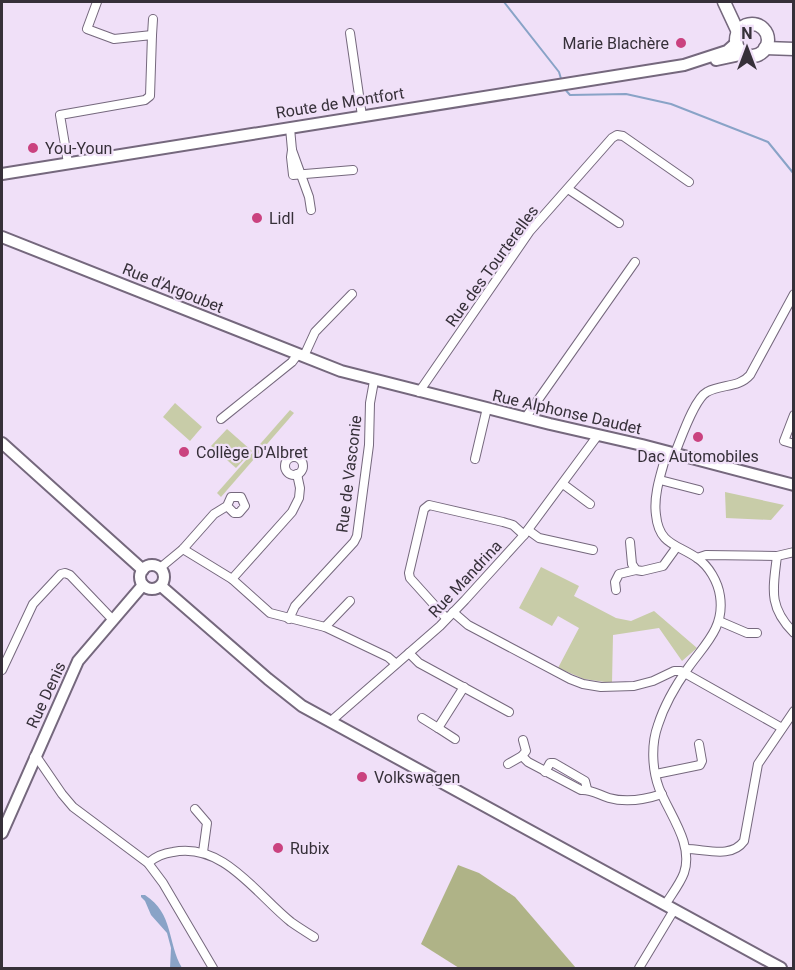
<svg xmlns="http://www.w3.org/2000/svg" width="795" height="970" viewBox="0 0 795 970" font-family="Roboto,sans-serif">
<rect width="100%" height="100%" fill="#f0e0f8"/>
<g fill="#c8cca8">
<path d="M175,403l27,24 -12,14 -27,-24z"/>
<path d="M290,410l4,3 -73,84 -4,-4z"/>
<path d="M227,429l25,22 -16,17 -25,-22z"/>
<path d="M725,492l59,13 -13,15 -45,-2z"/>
<path d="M541,567l38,19 -5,10 42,22 15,3 23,-10 43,37 -15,13 -23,-33 -46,7 -1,48 -28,-4 -26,-11 21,-40 -21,-12 -6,10 -33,-18z"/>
</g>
<path fill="#afb387" d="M458,865l21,8 36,24 61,71h-117l-38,-24z"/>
<path fill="#89a3c7" d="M141,895h4c29,19 22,47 37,73h-12l1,-20 -4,-15 -16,-18 -6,-14 -4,-4z"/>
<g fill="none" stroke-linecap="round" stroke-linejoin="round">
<g stroke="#89a3c7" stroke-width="2">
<path d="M504,2l55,70 3,10"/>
<path d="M563,87l7,8 56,-1 45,10 97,38 26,32"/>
</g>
<defs>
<g id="street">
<path d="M350,33l12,83"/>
<path d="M152,35l1,-16"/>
<path d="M290,128l2,22 17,47 2,13"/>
<path d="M292,150l-1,7 2,18 60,-5"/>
<path d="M68,163l-8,-48 85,-15 5,-4 2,-61 -38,4 -27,-10 10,-27"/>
<path d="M568,189l51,34"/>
<path d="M304,356l11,-24 37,-38"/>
<path d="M419,392l111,-161 82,-93 5,-3 6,1 66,46"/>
<path d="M794,415l-10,26 10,3"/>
<path d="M526,417l109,-155"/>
<path d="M221,419l71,-57 6,-8"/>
<path d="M675,453c6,-14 19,-54 32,-61 14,-8 32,-4 43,-17l44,-81"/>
<circle cx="294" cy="466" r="9"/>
<path d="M475,459l12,-51"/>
<path d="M660,480l39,10"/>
<path d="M563,484l27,20"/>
<path d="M528,530l11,8 54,12"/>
<path d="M630,542l2,22 4,6 6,1 21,-5 13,-18"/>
<path d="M183,549l49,30 38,34 55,14 63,30 7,6"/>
<path d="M777,556c-4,33 -9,51 17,77"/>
<path d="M697,558l9,-3 71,1 17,-4"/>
<path d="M160,568l23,-19 31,-35 13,-8 4,-9h10l4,9 -6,7h-5l-7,-7"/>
<path d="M232,579l60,-67 7,-14 1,-10 -3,-14"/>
<path d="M616,590l-1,-8 4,-8 17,-4"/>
<path d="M453,612l15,13 102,54 13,5 18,3 33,-1 19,-5 21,-10h7l101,57"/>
<path d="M446,618l-36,-40 -1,-5 15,-64 5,-4 74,17 10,3 11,10"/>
<path d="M289,619l6,-13 59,-64 3,-6 12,-91 1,-42 4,-22"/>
<path d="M719,621l28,12h10"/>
<path d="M325,627l25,-26"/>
<path d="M409,653l10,10 90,49"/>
<path d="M2,670l31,-66 28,-30 4,-1 5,2 43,45"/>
<path d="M422,718l16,10 26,-41"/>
<path d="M331,721l109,-95 25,-26 59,-65 74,-100"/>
<path d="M438,728l17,11"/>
<path d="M522,756l6,6 53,28c10,-1 18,5 28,8 18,5 35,2 53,-4"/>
<path d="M34,757l4,2 24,35 11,13 75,56 15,20 50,85"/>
<path d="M508,764l14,-8 4,-5 -3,-11"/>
<path d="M545,772l5,-9h4l31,18 2,8"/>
<path d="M656,774l44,-9 2,-4 -3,-17"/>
<path d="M195,809l12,14 -4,29"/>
<path d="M686,849c20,0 45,10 58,-8l14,-77 36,-53"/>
<path d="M148,863c7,-6 16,-10 25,-11 50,-10 83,42 118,70 7,5 15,10 23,15"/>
<path d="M665,905c6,-10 15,-21 19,-32 10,-29 -15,-59 -25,-85 -7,-19 -8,-44 -1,-63 6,-19 18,-40 30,-57 16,-23 37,-40 32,-72 -2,-14 -11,-30 -23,-38 -20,-14 -38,-13 -41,-43 -3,-21 6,-44 11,-63"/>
<path d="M639,968l35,-58"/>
</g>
<g id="secondary">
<path d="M716,60l28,-6"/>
<path d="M2,174l682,-109 43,-14 9,-8"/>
<path d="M2,237l339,134 209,53 92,21 152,40"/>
<path d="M2,443l141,127"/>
<circle cx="152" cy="577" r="12"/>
<path d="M161,586l107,93 34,27 479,262"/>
<path d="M2,833l76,-172 65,-76"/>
</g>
<g id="primary">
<path d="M724,2l14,30"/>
<circle cx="752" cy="40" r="16"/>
<path d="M765,48l29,1"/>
</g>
</defs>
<use href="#street" stroke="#75687d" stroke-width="10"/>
<use href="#secondary" stroke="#75687d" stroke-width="14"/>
<use href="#primary" stroke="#75687d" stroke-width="15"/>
<use href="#street" stroke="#fff" stroke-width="8"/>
<use href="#secondary" stroke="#fff" stroke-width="10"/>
<use href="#primary" stroke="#fff" stroke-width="12"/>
</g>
<g fill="#ca427f" stroke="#f0e0f8" stroke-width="2">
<circle cx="681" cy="43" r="6"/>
<circle cx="33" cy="148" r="6"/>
<circle cx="257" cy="218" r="6"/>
<circle cx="698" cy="437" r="6"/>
<circle cx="184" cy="452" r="6"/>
<circle cx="362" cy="777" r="6"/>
<circle cx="278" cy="848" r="6"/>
</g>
<g text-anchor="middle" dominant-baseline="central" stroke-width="4.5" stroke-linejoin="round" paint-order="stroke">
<g font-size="16" fill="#363039" stroke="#f0e0f8" text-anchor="start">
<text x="669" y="43" text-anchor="end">Marie Blachère</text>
<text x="45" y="148">You-Youn</text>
<text x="269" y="218">Lidl</text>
<text x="196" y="452">Collège D'Albret</text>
<text x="698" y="456" text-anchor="middle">Dac Automobiles</text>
<text x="374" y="777">Volkswagen</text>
<text x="290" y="848">Rubix</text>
</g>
<g font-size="16" fill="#363039" stroke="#f0e0f8">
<text transform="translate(340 103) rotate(-9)">Route de Montfort</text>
<text transform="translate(492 266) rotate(-54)">Rue des Tourterelles</text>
<text transform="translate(173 288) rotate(22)">Rue d'Argoubet</text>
<text transform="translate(567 412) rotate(13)">Rue Alphonse Daudet</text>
<text transform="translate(349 474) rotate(-83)">Rue de Vasconie</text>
<text transform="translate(465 579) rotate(-47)">Rue Mandrina</text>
<text transform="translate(46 695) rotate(-65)">Rue Denis</text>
</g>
</g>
<rect width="795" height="970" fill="none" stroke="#363039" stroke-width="6"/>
<g transform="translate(747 48)" stroke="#f0e0f8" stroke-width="4.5" paint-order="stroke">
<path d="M0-4.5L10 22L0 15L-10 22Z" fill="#363039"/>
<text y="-9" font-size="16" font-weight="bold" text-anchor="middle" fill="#363039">N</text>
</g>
</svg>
